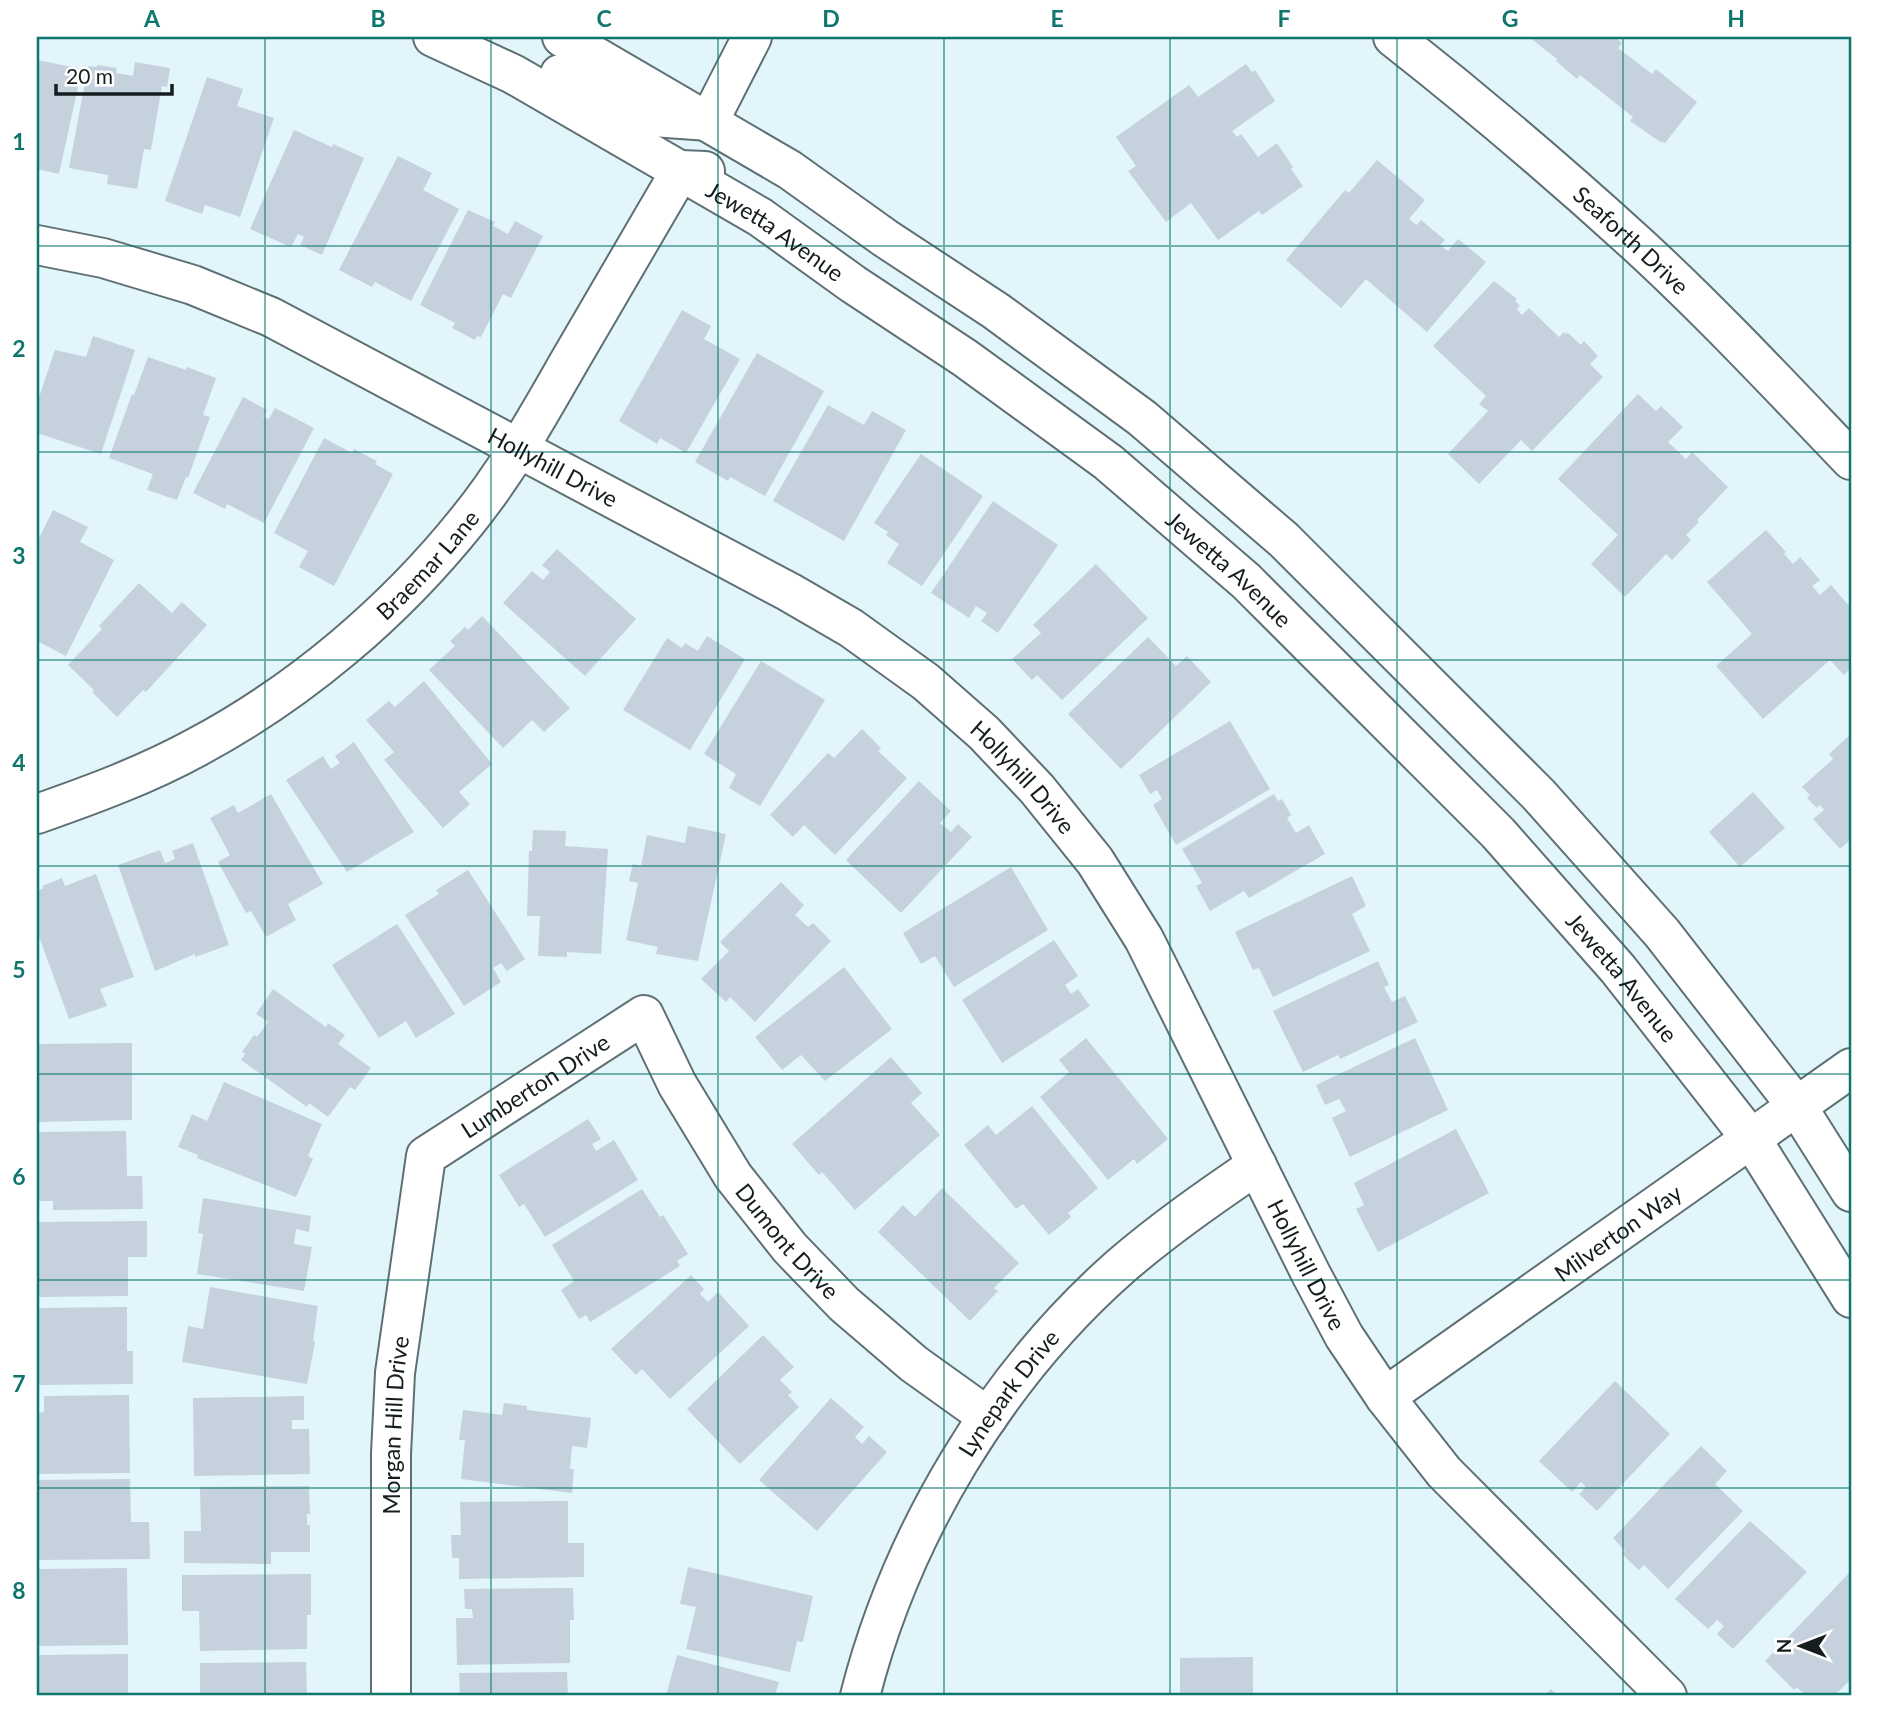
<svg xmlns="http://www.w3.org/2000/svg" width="1888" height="1733" viewBox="0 0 1888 1733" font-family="Lato,sans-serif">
<rect width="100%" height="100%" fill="#e2f5fa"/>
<g fill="#c5d2de">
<path d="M1529,37h86l7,6 -4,5 34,26 4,-5 41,33 -32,41 -6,-2 -29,-20 3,-4 -53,-42 -3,4 -21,-18 1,-2z"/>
<path d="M37,60l45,9 -23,105 -22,-5z"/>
<path d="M135,62l35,6 -3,19 -5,-1 -11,64 -7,-1 -7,40 -30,-5 1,-9 -39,-7 19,-102 9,1v-2l20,3 -1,5 17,3z"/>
<path d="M1246,64l6,8 3,-2 20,31 -43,30 5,6 4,-3 17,23 19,-14 16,24 -2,2 12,17 -41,29 -3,-4 -41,29 -27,-37 -25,19 -38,-51 8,-5 -20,-29 73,-52 9,12z"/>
<path d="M207,77l36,12 -6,17 37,12 -34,99 -35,-12 -3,9 -37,-13z"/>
<path d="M294,130l38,17 1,-3 31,14 -42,97 -22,-10 4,-8 -6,-3 -7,13 -41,-18z"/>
<path d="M398,156l34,17 -9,17 36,19 -48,92 -36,-19 -3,5 -33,-17z"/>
<path d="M1377,160l48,40 -16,19 8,6 4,-5 24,20 -5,5 8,6 10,-12 28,23 -59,70 -61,-53 -25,29 -55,-48 59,-70 4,3z"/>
<path d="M468,210l27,12 -2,4 15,8 7,-13 28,15 -32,62 -8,-4 -22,43 -4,-1 -2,4 -23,-12 3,-5 -35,-18z"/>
<path d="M1494,281l23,18 -2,2 5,5 -3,3 5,6 7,-7 30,29 5,-5 2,2 2,-1 13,12 3,-4 14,15 -8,8 13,13 -71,74 -11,-11 -42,44 -31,-30 40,-43 -9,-7 7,-8 -53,-50z"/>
<path d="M682,310l29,16 -7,13 36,20 -54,94 -26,-15 -3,6 -38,-23z"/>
<path d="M93,336l42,14 -34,104 -64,-21v-30l18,-53 31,7z"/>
<path d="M757,353l67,38 -59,105 -35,-19 -2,4 -33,-19z"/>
<path d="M148,357l38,13 1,-3 29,11 -13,37 7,2 -22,61 -2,-1 -9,23 -30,-10 6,-16 -44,-16 23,-64 2,1z"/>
<path d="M1638,394l18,17 5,-5 22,21 -15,15 18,17 6,-7 36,35 -31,33 2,2 -13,13 5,5 -19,20 -6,-6 -41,43 -34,-33 27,-29 -60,-56z"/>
<path d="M243,397l24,13 -4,7 6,2 6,-11 39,20 -50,95 -37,-19 -2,5 -32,-16z"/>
<path d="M828,405l36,20 8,-14 34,19 -62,111 -71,-40z"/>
<path d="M324,438l28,15 2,-4 23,12 -2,3 18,10 -59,112 -35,-19 9,-16 -34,-18z"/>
<path d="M921,454l62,42 -61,90 -35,-23 12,-19 -13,-9 2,-3 -14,-9z"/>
<path d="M993,501l65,44 -60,88 -17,-12 6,-8 -11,-7 -7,12 -38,-25z"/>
<path d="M53,510l35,17 -8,15 34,18 -48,96 -29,-15v-99z"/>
<path d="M1766,530l20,22 -2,2 9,10 7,-7 20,23 -8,6 8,9 11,-10 20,23v60l-7,7 -14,-15 -67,59 -47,-53 36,-32 -45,-52z"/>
<path d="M557,549l79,70 -51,57 -82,-73 29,-32 11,9 7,-8 -8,-7z"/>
<path d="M1096,564l52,54 -86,82 -25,-25 -5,5 -20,-21 29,-26 -8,-8z"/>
<path d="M139,583l33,30 10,-11 25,23 -61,67 -3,-2 -26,27 -25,-25 2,-2 -26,-25 34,-36 -3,-3z"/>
<path d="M482,616l88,92 -26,24 -12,-12 -29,28 -74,-78 26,-24 -5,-5 15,-14 3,3z"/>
<path d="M707,636l38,23 -55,91 -67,-40 44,-72 15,10 3,-5 13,8z"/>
<path d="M1148,637l28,29 11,-10 24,26 -90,87 -53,-55z"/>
<path d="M761,661l64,39 -65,106 -31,-18 7,-14 -32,-20z"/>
<path d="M424,681l68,83 -33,28 11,12 -27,24 -59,-68 10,-8 -28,-32 23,-19 6,6z"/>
<path d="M1230,721l40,68 -94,56 -23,-40 9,-6 -5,-9 -7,4 -11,-19z"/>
<path d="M862,729l19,19 -3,3 29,27 -72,77 -31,-30 -11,12 -23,-22 58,-62 6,5z"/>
<path d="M1851,734v105l-11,10 -27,-30 11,-9 -4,-5 -3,3 -10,-10 3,-3 -8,-8 31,-28 -4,-5z"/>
<path d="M354,742l60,90 -67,40 -61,-92 37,-24 8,13 9,-6 -5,-7z"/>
<path d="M919,781l32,30 -11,12 11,9 7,-8 14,13 -71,76 -55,-53z"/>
<path d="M1753,792l32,36 -45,39 -31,-35z"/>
<path d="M271,794l52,90 -35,20 8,16 -30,17 -15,-26 -5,2 -28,-51 12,-7 -20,-37 24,-13 4,8z"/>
<path d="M1274,794l4,7 4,-2 9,16 -4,3 9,15 13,-8 16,29 -76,44 -5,-7 -34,20 -14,-25 6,-3 -20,-34z"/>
<path d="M688,826l38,8 -28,127 -42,-7 2,-7 -32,-7 12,-57 -9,-2 4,-17 8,2 6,-31 38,8z"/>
<path d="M533,830l33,1 -1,15 43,3 -7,105 -34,-2v5l-29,-1 2,-40h-13l2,-65h3z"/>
<path d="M193,843l36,102 -34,12v-3l-40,17 -37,-106 42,-15 5,13 10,-4 -3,-8z"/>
<path d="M1011,867l37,63 -94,57 -19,-31 -14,8 -18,-31z"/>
<path d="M468,870l57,89 -18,12 -6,-8 -8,5 8,14 -37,24 -59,-91 34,-21 -3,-4z"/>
<path d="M96,874l38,103 -34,12 7,17 -38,13 -32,-88v-40l7,-3 -2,-2 20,-8 3,8z"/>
<path d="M1352,876l14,30 -14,8 18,37 -97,46 -14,-29 -6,2 -18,-38z"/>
<path d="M781,882l23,23 -9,10 13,12 5,-4 18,18 -76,81 -25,-25 -4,5 -25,-23 28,-28 -9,-9z"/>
<path d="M397,924l58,90 -39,24 -10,-17 -27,17 -47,-73z"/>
<path d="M1054,940l24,36 -13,9 6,9 7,-5 12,17 -88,57 -40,-63z"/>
<path d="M1378,961l11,24 -5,2 8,15 13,-6 13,26 -78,37 -2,-4 -35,17 -30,-61z"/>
<path d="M844,967l48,62 -67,52 -24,-26 -19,15 -27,-33z"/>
<path d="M273,989l53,38 2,-4 17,12 -7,9 33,24 -16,22 -5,-3 -22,30 -19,-14 -2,4 -66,-47 4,-6 -3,-2 12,-17 3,2 11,-15 -12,-8z"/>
<path d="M1086,1038l82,101 -31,25 -3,-5 -26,21 -68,-83 29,-25 -10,-12z"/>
<path d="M1415,1038l33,72 -98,47 -18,-39 14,-7 -7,-12 -14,6 -9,-20z"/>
<path d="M132,1043v77l-95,2v-78z"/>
<path d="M891,1057l31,36 -11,10 29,32 -85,75 -33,-38 -3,3 -27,-31z"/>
<path d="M224,1082l98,42 -14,32 5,3 -17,38 -99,-39 1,-3 -20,-8 14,-33 15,7z"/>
<path d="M1032,1106l66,82 -30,25 3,4 -22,18 -26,-31 -7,5 -52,-64 24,-20 8,10z"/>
<path d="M588,1119l13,20 -9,5 4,7 18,-11 24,40 -93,57 -21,-33 -5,3 -20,-32z"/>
<path d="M1456,1129l33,64 -111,59 -22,-43 8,-4 -10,-22z"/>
<path d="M126,1131l1,45h15l1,33 -90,1v-9h-16v-69z"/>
<path d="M942,1188l77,75 -25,25 4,3 -28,30 -92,-89 25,-27 12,12z"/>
<path d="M642,1189l18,28 3,-2 25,39 -11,7 3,5 -90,56 -4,-7 -7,4 -18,-29 13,-9 -22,-36z"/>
<path d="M203,1198l108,18 -2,16 -13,-3 -2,15 18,3 -8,44 -107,-17 6,-40 -5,-1z"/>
<path d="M147,1221v36h-19v39l-91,1v-75z"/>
<path d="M691,1275l13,14 -4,5 8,8 10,-10 31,34 -79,73 -28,-30 -6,6 -25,-26z"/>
<path d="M210,1287l108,19 -5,35 2,1 -8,42 -125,-22 6,-36 15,3z"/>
<path d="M127,1307v44h6v33l-96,1v-77z"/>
<path d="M763,1335l31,32 -14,13 12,12 -4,3 11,12 -59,57 -53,-55z"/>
<path d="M1615,1381l55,53 -73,77 -18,-17 7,-7 -5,-5 -9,10 -33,-31z"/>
<path d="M129,1395l1,78 -93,1v-61l7,-1v-16z"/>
<path d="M304,1396v24h-12v9h17l1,45 -116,2 -1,-78z"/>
<path d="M831,1398l33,29 -9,10 7,7 7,-8 18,16 -70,79 -58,-51z"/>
<path d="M504,1403l23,3v4l64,8 -4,30 -15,-2 -2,23h4l-2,24 -111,-14 4,-39h-6l4,-30 39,5z"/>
<path d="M1701,1446l26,25 -12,13 28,27 -75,78 -24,-24 -5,5 -17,-16 3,-3 -12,-13z"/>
<path d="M130,1479l1,43h18l1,37 -113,1v-80z"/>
<path d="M309,1486l1,28h-3v11h3v27h-39v12l-87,-1v-32h17l-1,-44z"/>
<path d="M568,1501v42h16v34l-125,2v-21h-7l-1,-23h10l-1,-33z"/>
<path d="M1750,1521l57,51 -74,77 -16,-15 7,-8 -7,-6 -9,9 -33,-30z"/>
<path d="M688,1567l125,29 -10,46 -6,-1 -7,31 -104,-23 10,-42 -16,-3z"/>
<path d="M127,1568l1,77 -91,1v-77z"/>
<path d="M1851,1571v108l-17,17h-28l-9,-9 -3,3 -29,-29z"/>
<path d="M311,1574v41h-4v34l-107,2 -1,-40h-17v-36z"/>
<path d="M573,1588l1,32h-4v43l-113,2 -1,-47h17l-1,-9h-7l-1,-20z"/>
<path d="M128,1654v42h-91v-41z"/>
<path d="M677,1655l102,27 -4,14h-109z"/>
<path d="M1253,1657v39h-73v-38z"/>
<path d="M306,1662l1,34h-107v-33z"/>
<path d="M567,1672l1,24h-108l-1,-23z"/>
<path d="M1551,1689l7,7h-14z"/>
</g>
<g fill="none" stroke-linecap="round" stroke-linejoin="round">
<defs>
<g id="minor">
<path id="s1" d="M433,37l80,37 247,143 93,67 112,74 143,104 138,119 252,252 120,136 134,171 99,158"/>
<path d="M562,37l228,133 95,68 111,73 146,107 142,122 254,254 124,139 136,175 53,84"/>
<path id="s2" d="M1393,37c84,66 165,135 244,207 75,69 144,143 214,216"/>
<path d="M560,74l93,43 56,4 43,-84"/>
<path id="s3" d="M37,245l66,13 90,27 78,32 518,275 62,36 75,54 58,51 53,56 58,72 49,78 167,335 33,62 41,61 59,75 223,224"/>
<path id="s4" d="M37,814c54,-19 109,-39 160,-67 103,-55 197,-135 270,-226 40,-49 71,-105 102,-159 38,-64 75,-128 112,-192l24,1"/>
<path id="s5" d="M1385,1397l466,-329"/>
<path id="s6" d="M391,1696v-242l4,-81 31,-217 218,-141 33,69 56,92 57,72 54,56 70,60 74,53"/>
<path id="s7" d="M860,1696c41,-161 135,-319 261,-430 43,-37 89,-69 136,-101"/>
</g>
</defs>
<use href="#minor" stroke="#5e7074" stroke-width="42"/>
<use href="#minor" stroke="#fff" stroke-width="38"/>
</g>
<path fill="none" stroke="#0f766e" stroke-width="2" stroke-opacity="0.55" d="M265,37v1659M491,37v1659M718,37v1659M944,37v1659M1170,37v1659M1397,37v1659M1623,37v1659M37,246h1814M37,452h1814M37,660h1814M37,866h1814M37,1074h1814M37,1280h1814M37,1488h1814"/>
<g text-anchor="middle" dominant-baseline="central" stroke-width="6" stroke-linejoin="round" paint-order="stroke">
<g font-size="23" fill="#161d1f" stroke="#fff">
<text stroke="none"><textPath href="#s1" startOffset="394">Jewetta Avenue</textPath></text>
<text stroke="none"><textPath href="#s2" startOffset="313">Seaforth Drive</textPath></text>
<text stroke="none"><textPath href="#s3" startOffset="565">Hollyhill Drive</textPath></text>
<text stroke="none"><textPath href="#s4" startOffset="469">Braemar Lane</textPath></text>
<text stroke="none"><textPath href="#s1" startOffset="961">Jewetta Avenue</textPath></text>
<text stroke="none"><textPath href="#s3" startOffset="1132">Hollyhill Drive</textPath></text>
<text stroke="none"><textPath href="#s1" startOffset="1528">Jewetta Avenue</textPath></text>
<text stroke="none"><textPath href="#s6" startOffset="672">Lumberton Drive</textPath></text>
<text stroke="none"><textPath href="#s5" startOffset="285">Milverton Way</textPath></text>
<text stroke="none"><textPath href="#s6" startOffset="1071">Dumont Drive</textPath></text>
<text stroke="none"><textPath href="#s3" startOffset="1699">Hollyhill Drive</textPath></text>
<text stroke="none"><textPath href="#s7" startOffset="340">Lynepark Drive</textPath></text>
<text stroke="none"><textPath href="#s6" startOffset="271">Morgan Hill Drive</textPath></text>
</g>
</g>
<rect width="1888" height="1733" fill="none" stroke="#ffffff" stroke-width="77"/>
<g transform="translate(1801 1646) rotate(270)" stroke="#ffffff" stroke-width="5" paint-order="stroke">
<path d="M0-5L12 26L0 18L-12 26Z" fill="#161d1f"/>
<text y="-10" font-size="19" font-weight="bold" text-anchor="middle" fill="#161d1f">N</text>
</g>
<path d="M56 84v10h116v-10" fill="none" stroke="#161d1f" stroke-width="3.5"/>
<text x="66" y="84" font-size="21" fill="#161d1f" stroke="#ffffff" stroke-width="5" paint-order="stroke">20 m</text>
<rect x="38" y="38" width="1812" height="1656" fill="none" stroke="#0f766e" stroke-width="2.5"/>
<g font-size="23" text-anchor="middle" font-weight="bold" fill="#0f766e">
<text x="152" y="27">A</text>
<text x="378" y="27">B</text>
<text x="604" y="27">C</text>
<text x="831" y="27">D</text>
<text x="1057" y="27">E</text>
<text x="1284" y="27">F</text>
<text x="1510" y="27">G</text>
<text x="1736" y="27">H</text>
<text x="19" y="150">1</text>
<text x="19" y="357">2</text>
<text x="19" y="564">3</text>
<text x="19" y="771">4</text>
<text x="19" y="978">5</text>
<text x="19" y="1185">6</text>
<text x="19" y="1392">7</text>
<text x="19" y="1599">8</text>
</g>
</svg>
